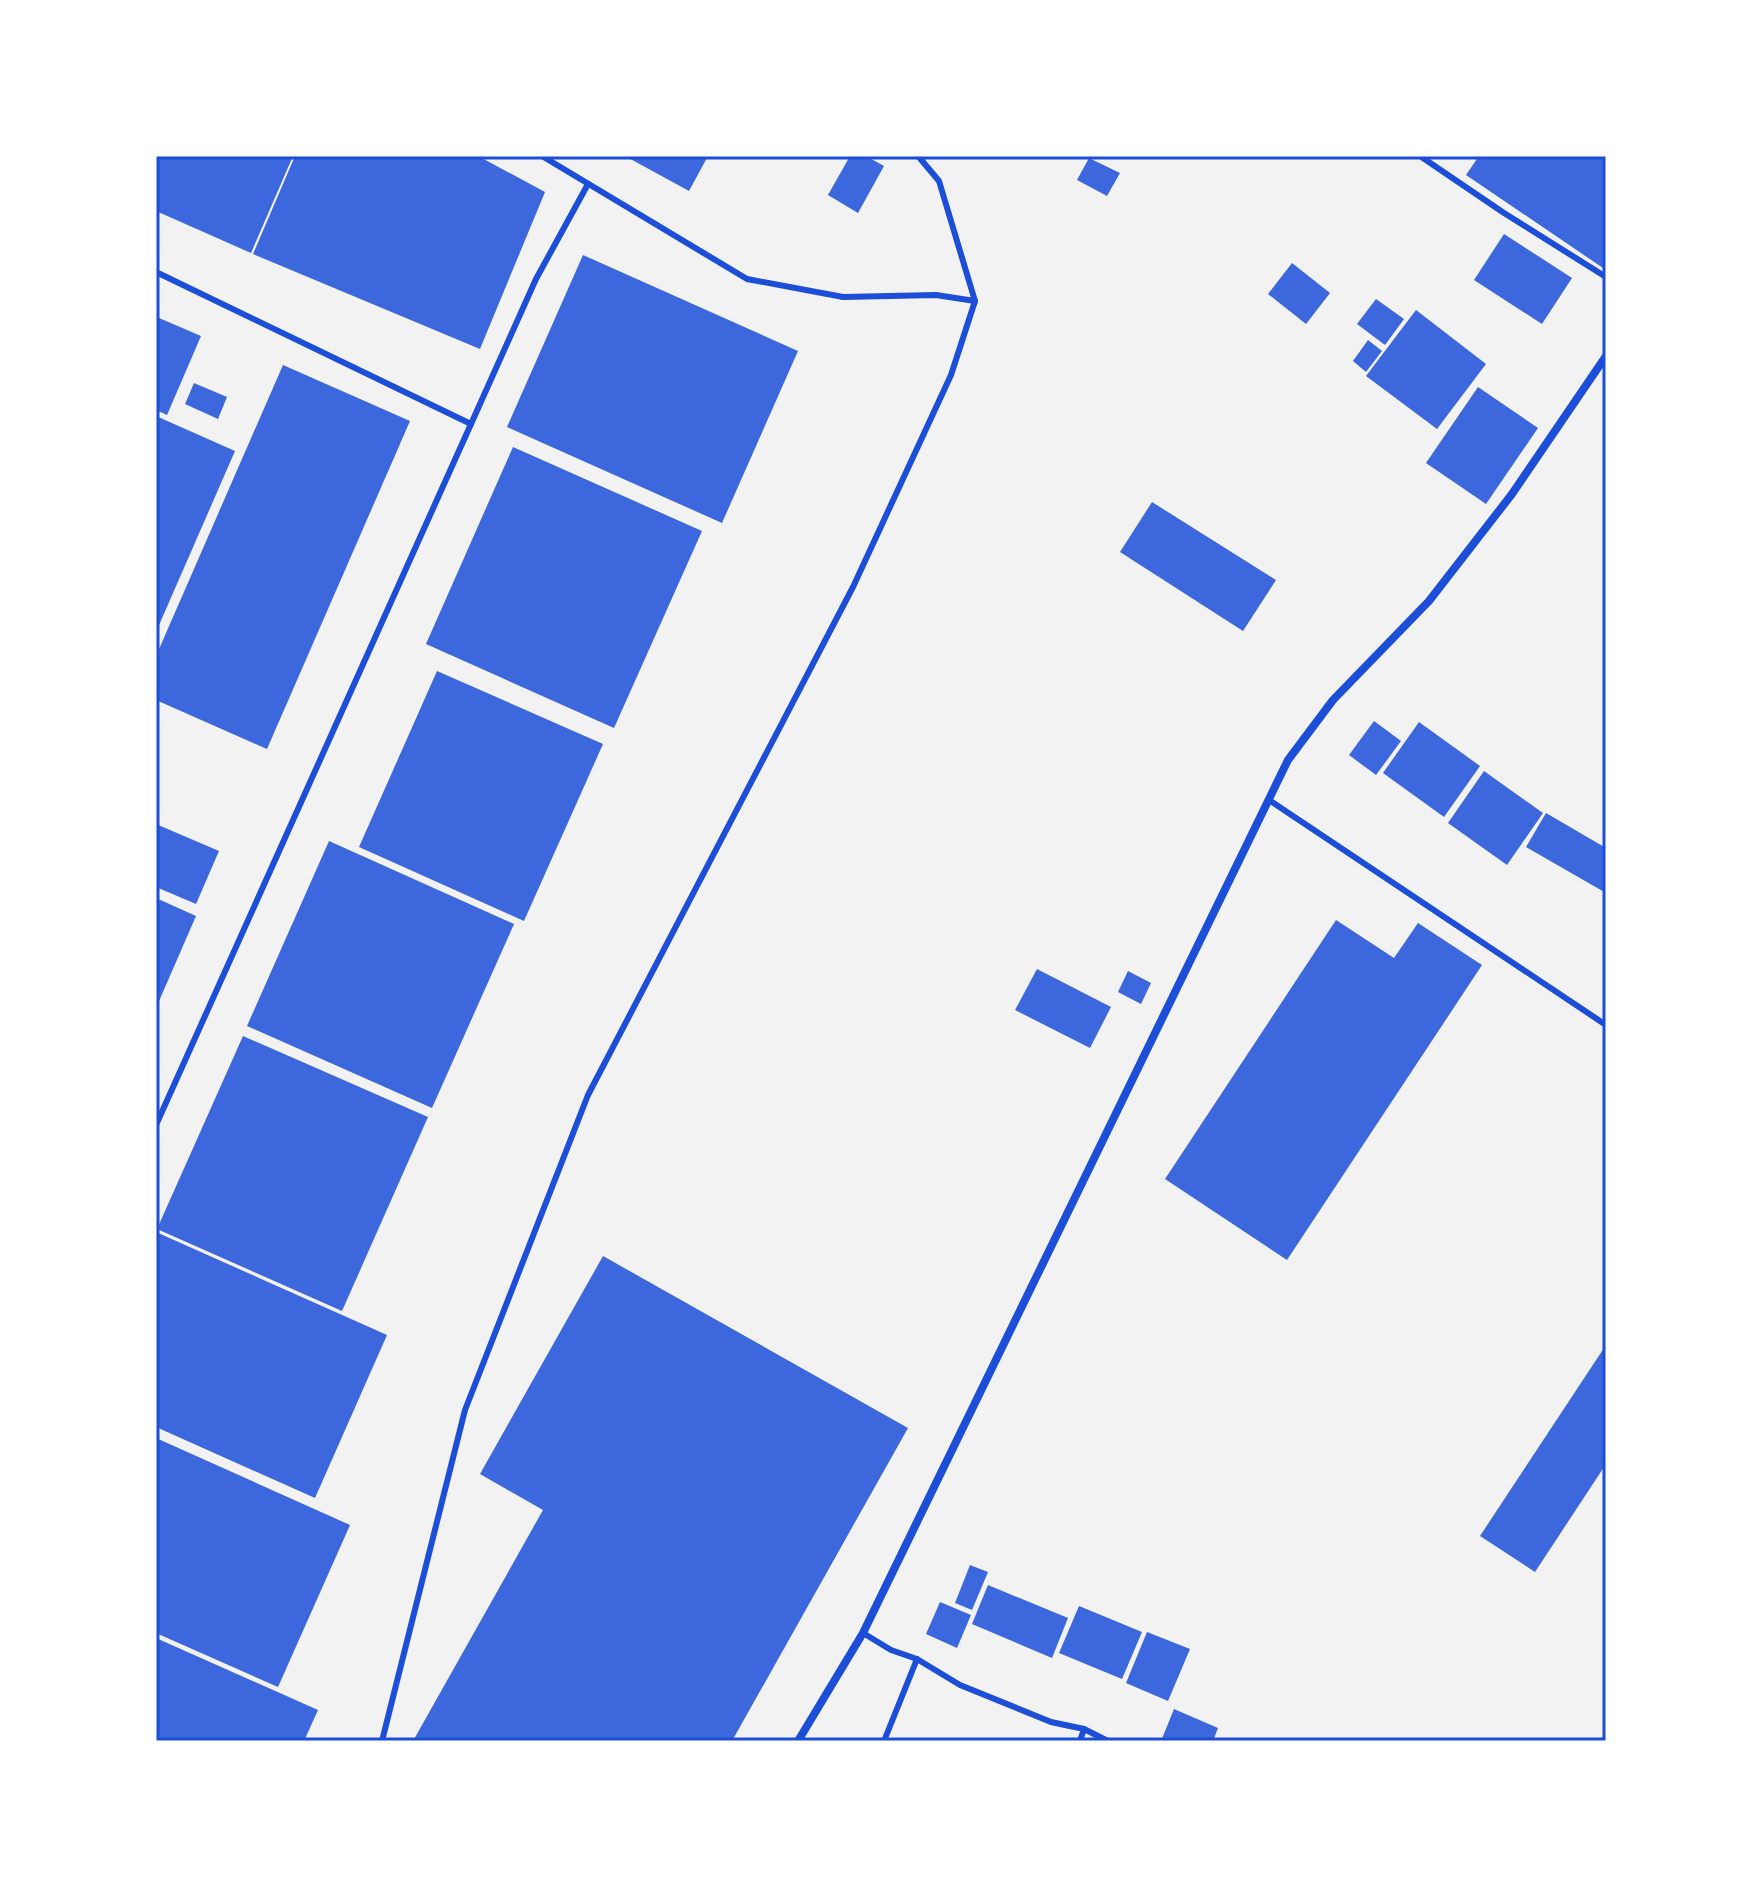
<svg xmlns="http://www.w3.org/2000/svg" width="1762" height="1897" viewBox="0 0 1762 1897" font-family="'Source Serif 4',serif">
<rect width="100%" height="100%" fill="#f2f2f2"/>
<g fill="#3d67dc">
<path d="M156,156h137l-42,97 -95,-42z"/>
<path d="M295,156h183l67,36 -65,157 -227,-95z"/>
<path d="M625,156h83l-19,35z"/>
<path d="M850,156h16l18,10 -26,47 -30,-18z"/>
<path d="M1479,156h127v114l-140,-95z"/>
<path d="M1089,158l31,15 -13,23 -30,-16z"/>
<path d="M1504,234l68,44 -30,46 -68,-44z"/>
<path d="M583,255l215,96 -76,172 -215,-96z"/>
<path d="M1292,263l38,30 -24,31 -38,-30z"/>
<path d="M1376,299l28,20 -19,26 -28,-21z"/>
<path d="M1416,310l70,54 -49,65 -71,-53z"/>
<path d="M159,318l42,18 -34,79 -11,-5v-85z"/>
<path d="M1368,340l14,11 -16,21 -13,-11z"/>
<path d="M283,365l127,56 -143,328 -111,-49v-44z"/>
<path d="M194,383l33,14 -9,22 -33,-15z"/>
<path d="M1478,387l60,41 -52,76 -60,-41z"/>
<path d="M156,416l79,35 -79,181z"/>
<path d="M513,447l189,84 -88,197 -188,-84z"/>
<path d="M1152,502l124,78 -33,51 -123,-79z"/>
<path d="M437,671l166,73 -79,177 -165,-74z"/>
<path d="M1374,721l27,20 -25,34 -27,-20z"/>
<path d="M1419,722l61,44 -36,51 -61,-44z"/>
<path d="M1484,771l59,42 -36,52 -59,-42z"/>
<path d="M1546,813l60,35v45l-80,-46z"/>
<path d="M156,824l63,27 -23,53 -40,-17z"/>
<path d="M329,841l185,83 -82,184 -185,-82z"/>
<path d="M156,898l40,18 -40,92z"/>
<path d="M1336,920l58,38 24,-35 64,42 -195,295 -122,-81z"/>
<path d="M1037,969l74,38 -21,41 -75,-38z"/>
<path d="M1128,971l23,12 -10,21 -23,-12z"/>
<path d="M243,1036l185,81 -86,194 -185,-82z"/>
<path d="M156,1232l231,103 -72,163 -159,-71z"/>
<path d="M603,1256l305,172 -176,313h-319l130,-231 -63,-36z"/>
<path d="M1606,1345v119l-71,108 -55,-36z"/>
<path d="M156,1438l194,87 -72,162 -122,-54z"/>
<path d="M970,1565l18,7 -16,38 -17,-7z"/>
<path d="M988,1585l80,33 -16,40 -80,-34z"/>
<path d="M940,1602l31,13 -14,33 -31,-14z"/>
<path d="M1079,1606l63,26 -20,47 -63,-26z"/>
<path d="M1147,1632l43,17 -22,52 -42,-18z"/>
<path d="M156,1638l162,72 -14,31h-148z"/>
<path d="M1174,1709l44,19 -5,13h-52z"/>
</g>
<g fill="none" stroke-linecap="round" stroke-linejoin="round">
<g stroke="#1d4ed8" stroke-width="6">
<path d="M542,156l205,123 96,18 93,-2 39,6"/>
<path d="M1420,156l84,57 102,64"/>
<path d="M156,272l315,152 -315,701"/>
<path d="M471,424l65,-145 52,-95"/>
<path d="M1269,800l337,225"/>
<path d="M863,1633l28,17 26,9"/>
<path d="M1084,1729l24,12"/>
<path d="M382,1741l83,-331 123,-315 265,-508 98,-212 24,-74 -36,-120 -21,-25"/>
<path d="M884,1741l33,-82 43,26 91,37 33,7 -4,12"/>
</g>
<path stroke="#1d4ed8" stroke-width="8" d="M798,1741l65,-108 425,-873 45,-60 96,-99 83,-107 94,-138"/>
</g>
<rect width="1762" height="1897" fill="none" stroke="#ffffff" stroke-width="316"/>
<rect x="158" y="158" width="1446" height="1581" fill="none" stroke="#1d4ed8" stroke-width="3"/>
</svg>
